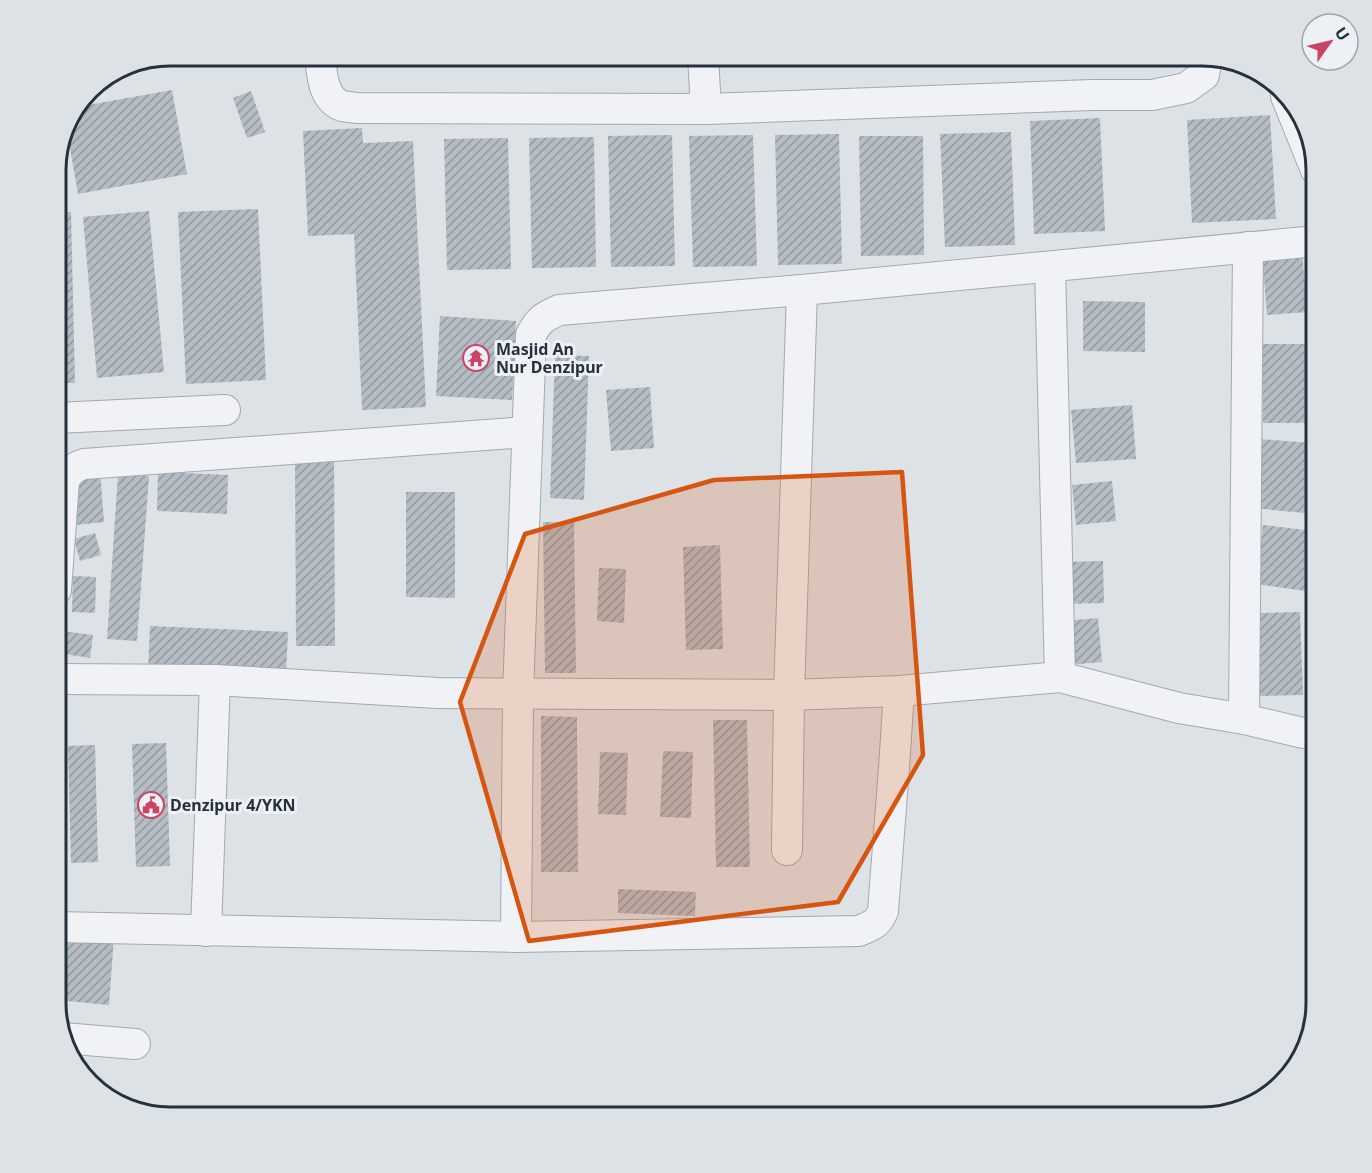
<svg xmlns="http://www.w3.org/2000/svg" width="1372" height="1173" viewBox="0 0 1372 1173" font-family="'Noto Sans',sans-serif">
<defs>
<pattern id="building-hatch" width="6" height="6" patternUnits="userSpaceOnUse" patternTransform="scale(1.5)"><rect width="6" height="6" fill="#b5bcc3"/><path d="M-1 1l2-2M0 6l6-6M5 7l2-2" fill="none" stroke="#9399a0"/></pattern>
</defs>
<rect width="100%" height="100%" fill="#dde2e7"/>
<g fill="url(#building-hatch)">
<path d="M172,90l15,84 -109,20 -12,-69 1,-6 10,-12z"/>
<path d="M251,91l14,41 -18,6 -14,-40z"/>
<path d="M1270,115l6,104 -84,4 -5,-103z"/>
<path d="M1100,118l5,113 -71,3 -4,-113z"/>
<path d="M362,128l1,15 50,-2 13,266 -64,3 -8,-176 -46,2 -5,-105z"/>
<path d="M1011,132l4,113 -70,2 -5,-113z"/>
<path d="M839,134l3,130 -64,1 -3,-130z"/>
<path d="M672,135l3,131 -64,1 -3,-131z"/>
<path d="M753,135l4,131 -64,1 -4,-131z"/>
<path d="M859,136h64l1,119 -63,1z"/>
<path d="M594,137l2,130 -64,1 -3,-130z"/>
<path d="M508,138l3,131 -64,1 -3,-131z"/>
<path d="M258,209l8,171 -80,4 -8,-172z"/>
<path d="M149,211l15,161 -67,6 -14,-161z"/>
<path d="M56,212h15l4,171h-19z"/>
<path d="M1302,251l5,61 -40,3 -5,-61z"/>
<path d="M1083,301l62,1v50l-62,-1z"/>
<path d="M440,316l76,5 -4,79 -76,-4z"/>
<rect x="1263" y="344" width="46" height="79"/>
<path d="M555,355l34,1 -5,144 -34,-2z"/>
<path d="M650,387l4,61 -43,3 -5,-61z"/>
<path d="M1132,405l4,54 -60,4 -5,-53z"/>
<path d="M1259,439l52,4 -6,70 -52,-5z"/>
<path d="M295,455h39l1,191h-39z"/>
<path d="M100,471l4,51 -27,3 -5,-52z"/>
<path d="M158,472l70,3 -1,39 -70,-3z"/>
<path d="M118,474l31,2 -12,165 -30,-2z"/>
<path d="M1112,481l4,40 -40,4 -4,-40z"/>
<path d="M406,492h49v106l-49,-1z"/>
<path d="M543,522h31l2,151h-31z"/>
<path d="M1263,525l50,6 -8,60 -49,-7z"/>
<path d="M95,533l6,22 -21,6 -6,-22z"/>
<path d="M720,545l3,104 -37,1 -3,-103z"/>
<path d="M1103,561l1,42 -40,1 -1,-42z"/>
<path d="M599,568l27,1 -2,54 -27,-2z"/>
<path d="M73,576l23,1 -1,36 -23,-1z"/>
<path d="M1300,612l3,83 -45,1 -2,-83z"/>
<path d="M1098,618l4,44 -34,3 -4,-44z"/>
<path d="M150,626l138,6 -2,44 -138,-6z"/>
<path d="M62,631l31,4 -3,23 -32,-5z"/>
<path d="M541,716l36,1 1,155h-37z"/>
<path d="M713,720h34l3,147h-34z"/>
<path d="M166,743l4,123 -34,1 -4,-123z"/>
<path d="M95,745l3,117 -27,1 -3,-117z"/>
<path d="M663,751l30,1 -2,66 -31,-1z"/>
<path d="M600,752l28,1 -2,62 -28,-1z"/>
<path d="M618,889l78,3 -1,24 -77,-3z"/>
<path d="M56,932l58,5 -5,68 -53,-5z"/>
</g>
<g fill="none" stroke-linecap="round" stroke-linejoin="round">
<defs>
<g id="minor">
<path d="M320,56c2,17 2,42 22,50 4,1 10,1 14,2l350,1 386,-14h60l34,-7 18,-13 3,-18"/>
<path d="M703,56l3,53"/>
<path d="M1286,96l30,74"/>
<path d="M1050,267l10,410"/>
<path d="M56,418l169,-8"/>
<path d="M56,590l8,-108c3,-9 10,-15 20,-18l443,-32"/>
<path d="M56,679l159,1 223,13 351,2 110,-4 161,-14 119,31 65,11 4,-472"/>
<path d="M1244,719l59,14 13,2"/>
<path d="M787,850l2,-155 13,-405"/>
<path d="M56,927l460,10 343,-6c13,-6 18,-6 24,-20l11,-143 5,-77"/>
<path d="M206,931l9,-251"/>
<path d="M516,937l2,-242 13,-360c8,-16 13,-18 28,-25l243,-20 514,-49"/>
<path d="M63,1038l72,6"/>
</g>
</defs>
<use href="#minor" stroke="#a3a9b1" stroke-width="32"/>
<use href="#minor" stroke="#f0f2f5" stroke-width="30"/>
</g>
<path fill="#d55511" fill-opacity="0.2" stroke="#d55511" stroke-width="4.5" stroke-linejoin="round" d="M902,472l21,283 -85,147 -309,39 -69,-239 65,-168 189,-54z"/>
<defs>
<symbol id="temple-ring" viewBox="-11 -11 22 22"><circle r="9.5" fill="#edf1f5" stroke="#ca4465" stroke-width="1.5"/><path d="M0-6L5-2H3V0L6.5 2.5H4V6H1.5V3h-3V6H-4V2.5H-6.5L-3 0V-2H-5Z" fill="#ca4465"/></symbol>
<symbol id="civic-ring" viewBox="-11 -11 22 22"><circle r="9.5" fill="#edf1f5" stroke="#ca4465" stroke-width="1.5"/><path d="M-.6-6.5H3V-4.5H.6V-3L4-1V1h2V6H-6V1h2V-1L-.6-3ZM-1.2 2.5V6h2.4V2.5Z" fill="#ca4465"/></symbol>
</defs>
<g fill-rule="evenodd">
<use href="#temple-ring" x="461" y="343" width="30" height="30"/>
<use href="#civic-ring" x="136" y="790" width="30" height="30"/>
</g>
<g text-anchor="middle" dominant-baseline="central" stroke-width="6" stroke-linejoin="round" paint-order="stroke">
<g font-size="16" font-weight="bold" fill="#27313d" stroke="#edf1f5" text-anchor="start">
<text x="496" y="349">Masjid An<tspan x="496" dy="18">Nur Denzipur</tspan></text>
<text x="170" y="805">Denzipur 4/YKN</text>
</g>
</g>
<path d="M0 0H1372V1173H0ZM170 66H1202A104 104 0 0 1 1306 170V1003A104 104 0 0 1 1202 1107H170A104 104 0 0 1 66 1003V170A104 104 0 0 1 170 66Z" fill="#dde2e6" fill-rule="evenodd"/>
<path fill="none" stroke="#27313d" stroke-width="3" d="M170 66H1202A104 104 0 0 1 1306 170V1003A104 104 0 0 1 1202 1107H170A104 104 0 0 1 66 1003V170A104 104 0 0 1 170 66Z"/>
<g transform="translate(1330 42) rotate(56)"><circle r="28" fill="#edf1f5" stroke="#9ea4ab" stroke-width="1.5"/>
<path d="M0-4.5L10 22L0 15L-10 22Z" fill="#ca4465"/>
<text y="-9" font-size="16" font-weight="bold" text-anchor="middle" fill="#27313d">U</text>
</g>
</svg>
